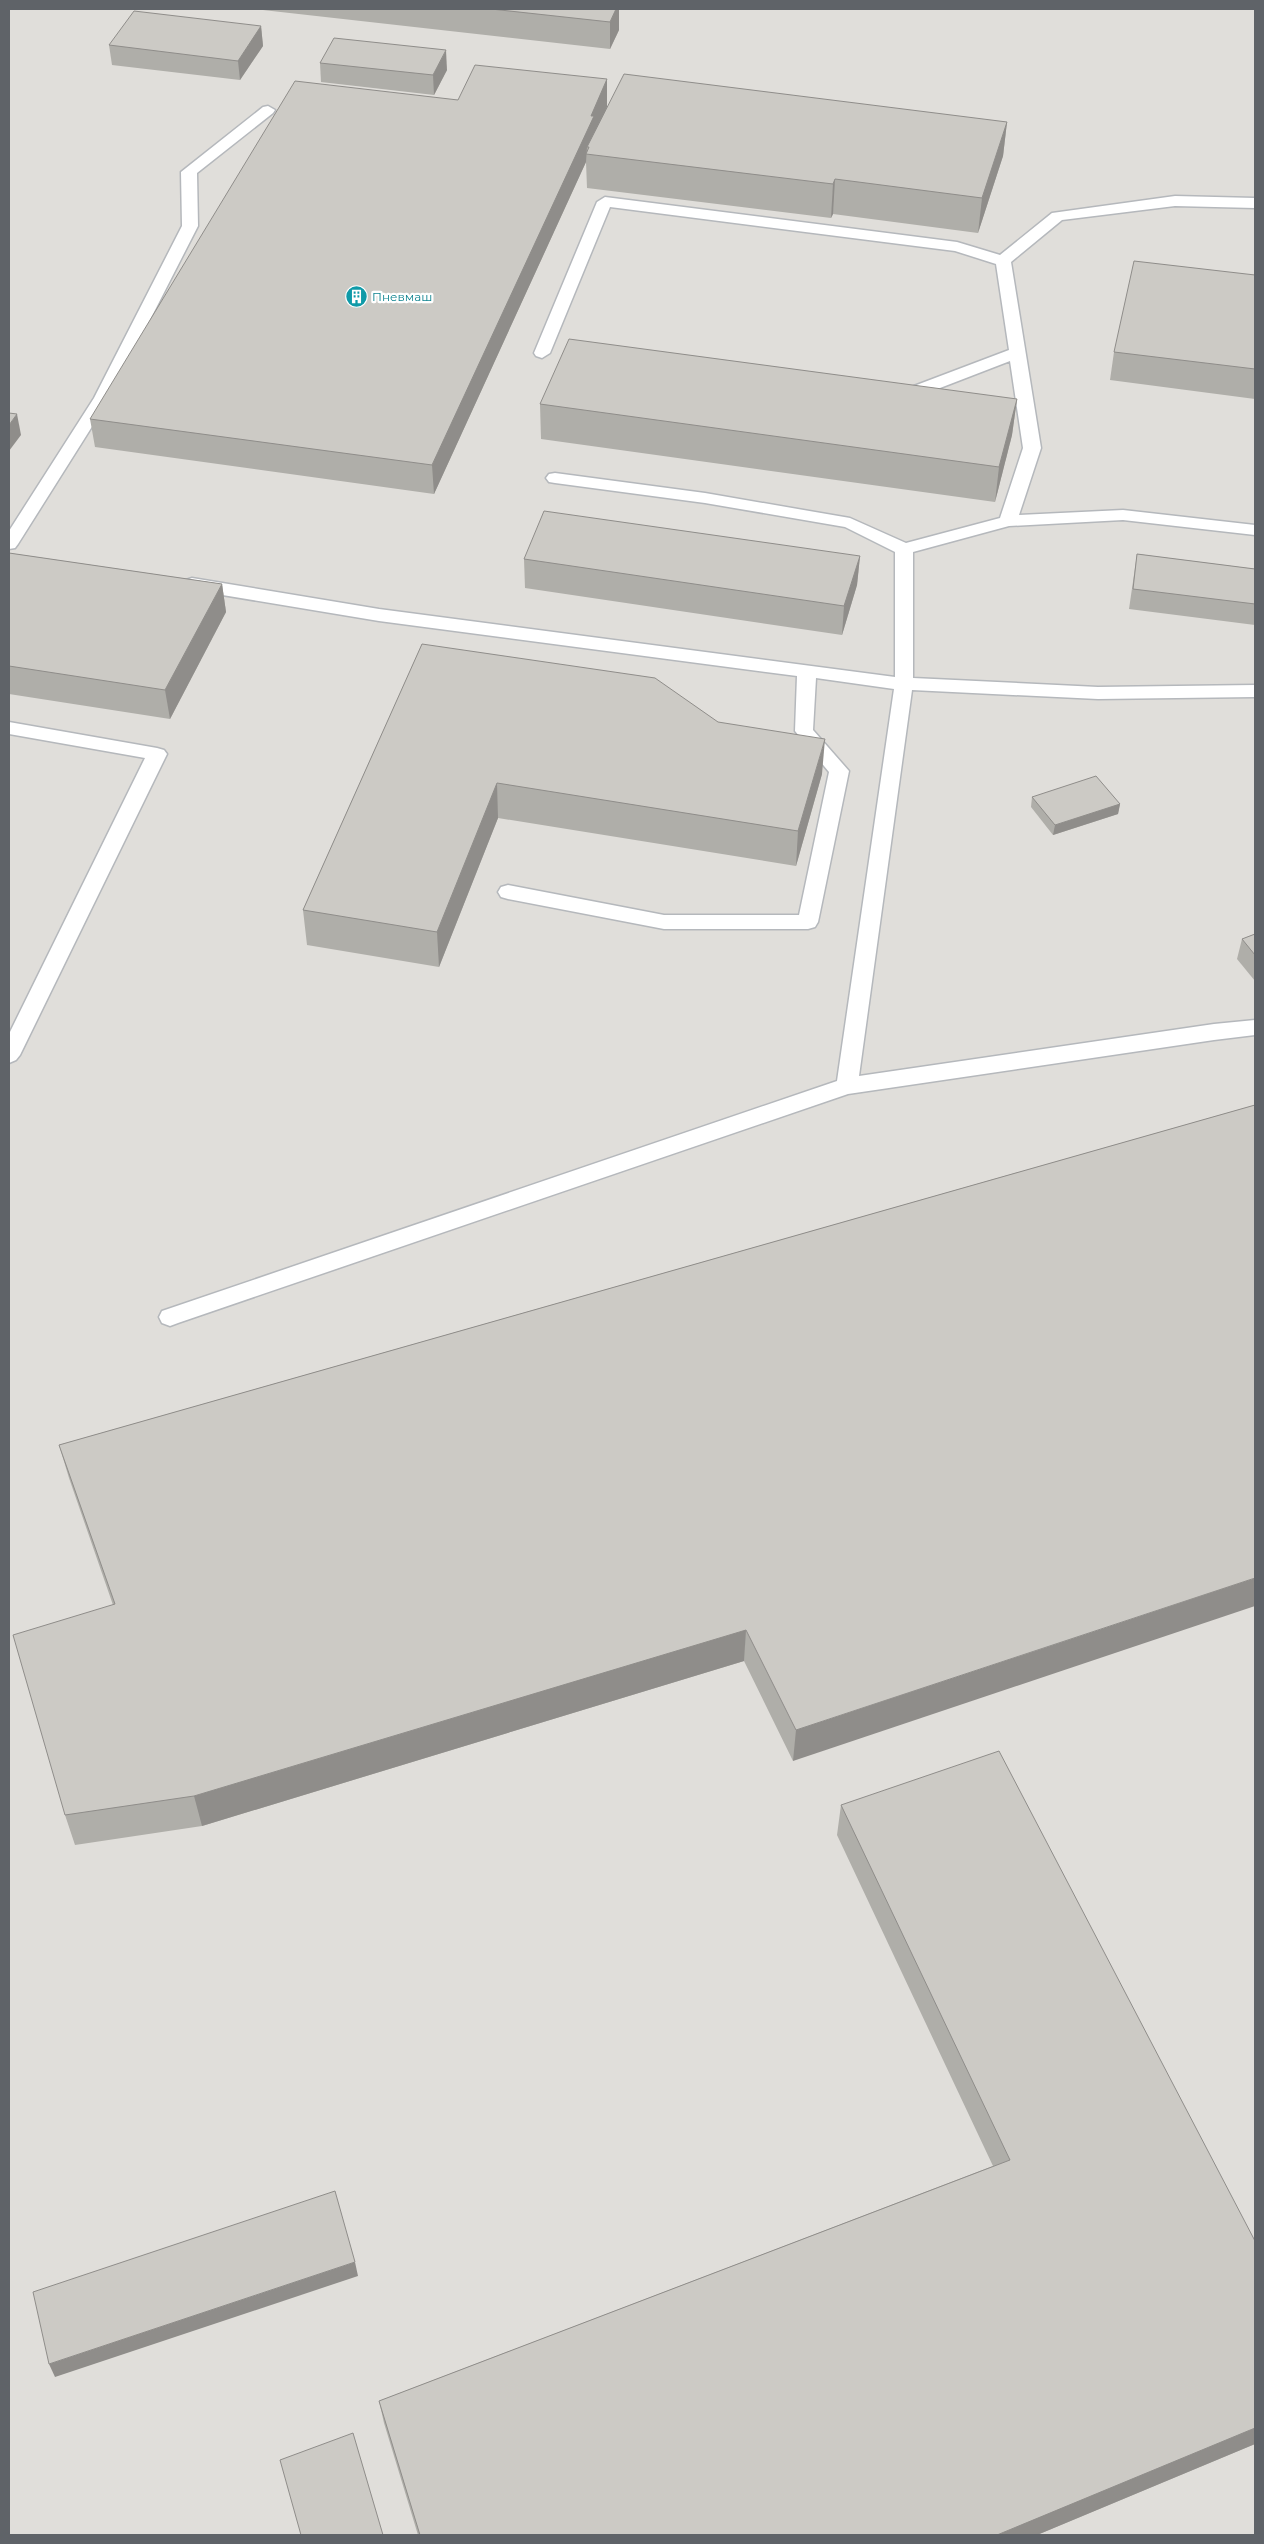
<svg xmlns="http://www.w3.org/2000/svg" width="1264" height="2544" viewBox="0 0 1264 2544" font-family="Montserrat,sans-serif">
<rect width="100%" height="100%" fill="#f1efe8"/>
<rect fill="#e0deda" x="9" y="9" width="1246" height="2526"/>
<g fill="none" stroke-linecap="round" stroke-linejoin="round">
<defs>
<g id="service">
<path d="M268,106l7,4 -2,3 -76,60 1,53 -88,172 -92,146 -3,4 -6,1v-18l85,-133 88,-172 -1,-54 82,-65z"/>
<path d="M1175,196l80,2v10l-80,-2 -113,14 -51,42 30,186 -22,67 104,-5 132,15v10l-132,-15 -114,6 -96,26v126l185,9 157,-2v12l-157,2 -186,-9 -53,386 355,-52 41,-4v15l-41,5 -366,54 -670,229 -8,3 -8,-3 -3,-6 3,-6 675,-230 57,-392 -78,-11 -3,52 36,41 -31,151 -3,5 -7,2h-144l-156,-30 -7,-2 -3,-5 3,-5 7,-2 156,30h135l30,-143 -34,-41 2,-55 -418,-55 -187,-31 -6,-2 -3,-4 3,-4 6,-2 187,31 516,68v-125l-50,-25 -140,-24 -150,-20 -6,-1 -3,-4 3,-4 6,-1 150,20 145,25 56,25 94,-25 23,-70 -13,-87 -96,37h-16l-8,-5 2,-4h14l103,-39 -13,-86 -41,-13 -345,-44 -60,146 -8,5 -6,-2 -2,-3 63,-151 8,-5 352,45 43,13 52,-42z"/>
<path d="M9,722l148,26 7,2 3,4 -147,301 -4,5 -7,3v-29l136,-276 -136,-24z"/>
</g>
</defs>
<use href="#service" stroke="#b5b8bc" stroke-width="3"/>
<use href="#service" fill="#fff" fill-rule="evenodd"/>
</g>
<g fill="#afaea9">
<path d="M254,9h365v21l-9,19z"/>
<path d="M261,26l2,20 -23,34 -128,-15 -3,-20z"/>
<path d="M320,63l127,7 -13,25 -113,-13z"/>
<path d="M607,79v27l400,16 -4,34 -25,77 -145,-19 -2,4 -244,-30 -1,-26 -152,332 -339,-47 -5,-28 368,-319z"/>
<path d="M1255,275v124l-145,-19 4,-28z"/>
<path d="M1017,399l-5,36 -17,67 -454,-63 -1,-35z"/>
<path d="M9,553l213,31 4,28 -56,107 -161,-25z"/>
<path d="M1137,554l118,15v56l-126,-16z"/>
<path d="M860,556l-3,29 -15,50 -317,-47 -1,-29z"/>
<path d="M422,644l296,78 104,52 -26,92 -298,-48 -59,149 -132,-22 -4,-35z"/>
<path d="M1032,797l88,7 -2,10 -65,21 -22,-28z"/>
<path d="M1255,934v47l-18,-22 5,-20z"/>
<path d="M1255,1105l-462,656 -49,-100 -542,165 -127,19 -10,-30 48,-210 -44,-127 -10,-33z"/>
<path d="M841,1805l414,436v203l-218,91h-619l-34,-112 -5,-22 614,-235 -156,-331z"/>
</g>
<g fill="#8f8d8a">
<path d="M616,9h3v21l-9,19v-27z"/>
<path d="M261,26l2,20 -23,34 -2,-19z"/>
<path d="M446,50l1,20 -13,25 -1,-20z"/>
<path d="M607,79v28l-18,40h-2l-1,15 -152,332 -2,-29z"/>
<path d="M1007,122l-4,34 -25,77 4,-35z"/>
<path d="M835,179l-2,35 -2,4 2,-34z"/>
<path d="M1017,399l-5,36 -17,67 4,-35z"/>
<path d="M17,414l4,21 -12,16v-26z"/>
<path d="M860,556l-3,29 -15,50 2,-29z"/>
<path d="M222,584l4,28 -56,107 -5,-29z"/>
<path d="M825,739l-3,35 -26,92 2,-35z"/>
<path d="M497,783l1,35 -59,149 -2,-35z"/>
<path d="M1120,804l-2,10 -65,21 2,-10z"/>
<path d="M1255,1578v28l-462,155 3,-31z"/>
<path d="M746,1630l-2,31 -542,165 -8,-30z"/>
<path d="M355,2262l3,14 -303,101 -6,-13z"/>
<path d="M1255,2428v16l-218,91h-40z"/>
</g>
<g fill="#cccac5" stroke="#8f8d8a">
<path d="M491,9h125l-6,13z"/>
<path d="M134,11l127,15 -23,35 -129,-16z"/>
<path d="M334,38l112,12 -13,25 -113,-12z"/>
<path d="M475,65l132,14 -16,37h3l-162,349 -342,-46 205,-338 163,19z"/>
<path d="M624,74l383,48 -25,76 -147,-19 -2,5 -247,-30 3,-7h-2z"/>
<path d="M1134,261l121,14v94l-141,-17z"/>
<path d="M569,339l448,60 -18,68 -459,-63z"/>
<path d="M9,413l8,1 -8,11z"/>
<path d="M544,511l316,45 -16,50 -320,-47z"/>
<path d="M9,553l213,31 -57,106 -156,-24z"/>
<path d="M1137,554l118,15v35l-122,-15z"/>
<path d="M422,644l233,34 63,44 107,17 -27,92 -301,-48 -60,149 -134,-22z"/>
<path d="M1096,776l24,28 -65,21 -23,-28z"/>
<path d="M1255,934v21l-13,-16z"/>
<path d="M1255,1105v473l-459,152 -50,-100 -552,166 -129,19 -52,-180 102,-31 -56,-159z"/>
<path d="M999,1751l256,490v187l-258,107h-577l-41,-134 631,-241 -169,-355z"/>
<path d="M335,2191l20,71 -306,102 -16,-72z"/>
<path d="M353,2433l30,102h-82l-21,-75z"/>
</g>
<defs>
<symbol id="building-disc" viewBox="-11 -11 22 22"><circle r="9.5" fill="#0f9aa8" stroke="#fff"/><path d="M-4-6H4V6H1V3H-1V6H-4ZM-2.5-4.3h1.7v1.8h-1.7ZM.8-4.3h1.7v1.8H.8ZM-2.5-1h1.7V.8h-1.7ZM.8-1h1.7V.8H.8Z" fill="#fff"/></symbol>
</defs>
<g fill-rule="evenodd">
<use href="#building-disc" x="344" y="284" width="25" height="25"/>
</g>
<g text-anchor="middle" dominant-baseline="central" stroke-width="4.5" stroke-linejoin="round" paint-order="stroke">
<g font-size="12" fill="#0d838f" stroke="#fff" text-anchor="start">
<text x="372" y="296">Пневмаш</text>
</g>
</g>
<rect width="1264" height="2544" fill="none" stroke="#5f6368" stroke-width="20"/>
</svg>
